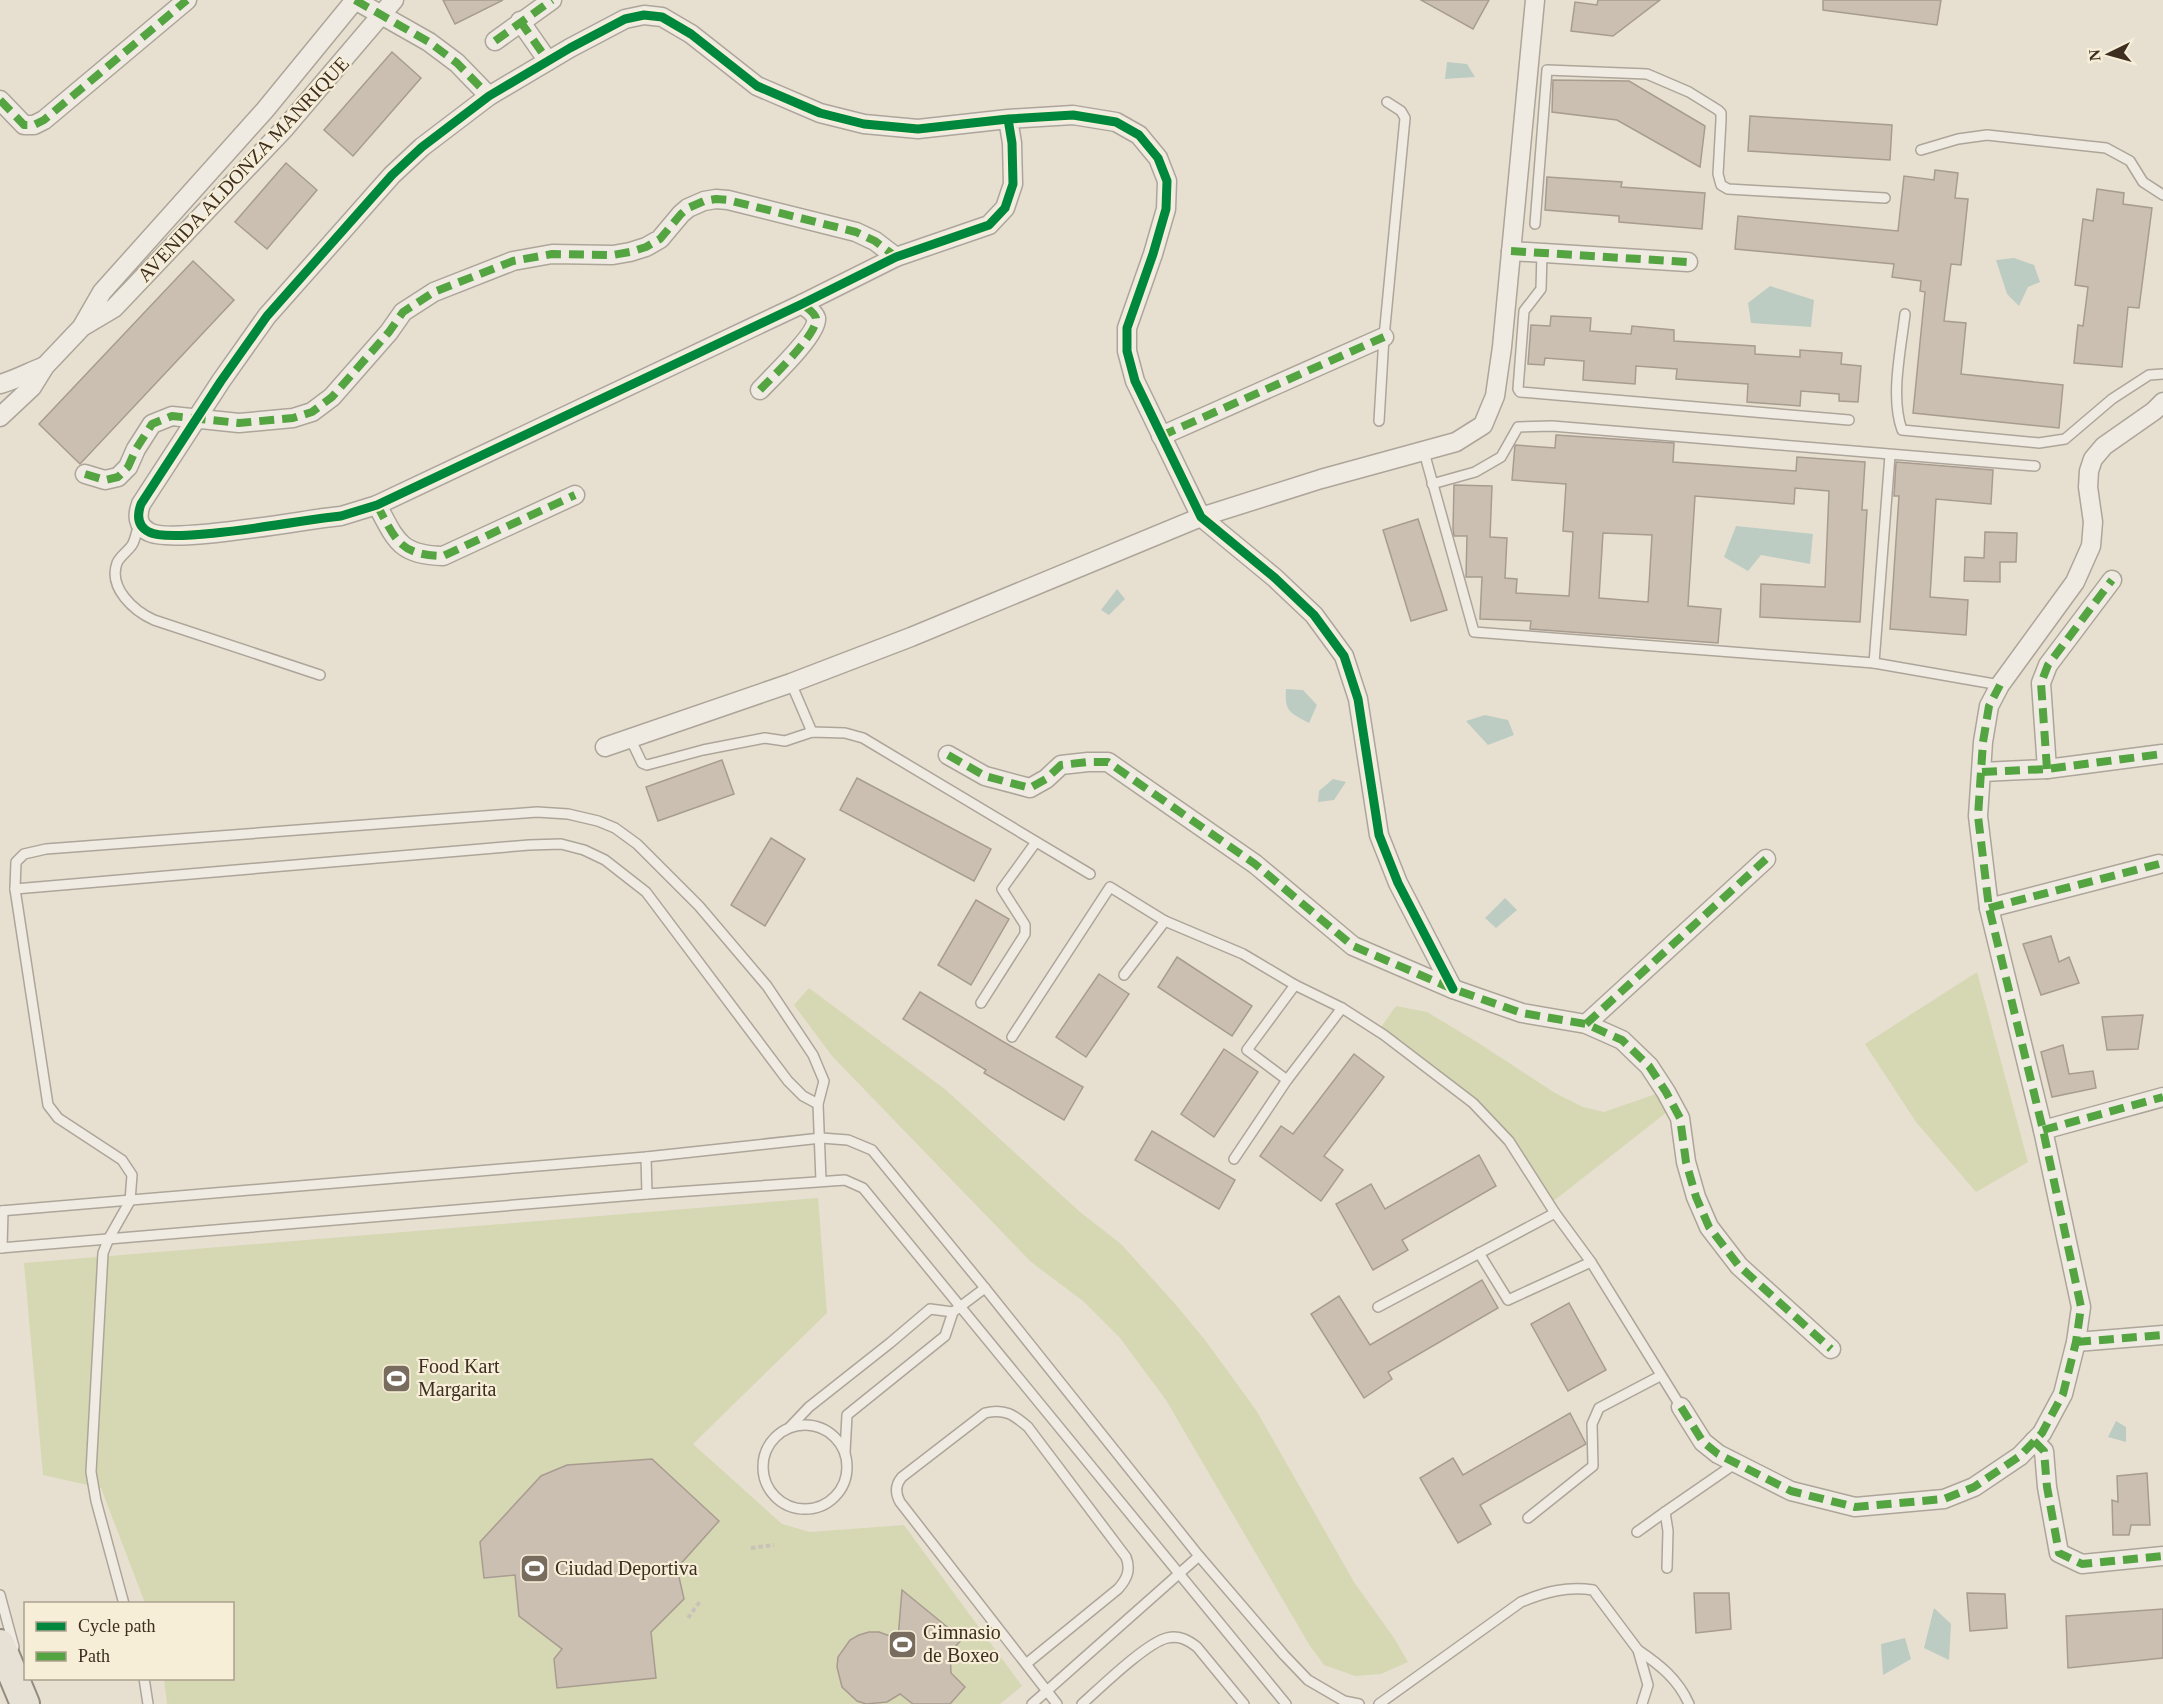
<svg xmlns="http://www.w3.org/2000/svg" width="2163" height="1704" viewBox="0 0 2163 1704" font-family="'Times New Roman',serif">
<rect width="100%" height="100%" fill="#e7e0d1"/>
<g fill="#d6d7b3">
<path d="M1977,972l51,190 -52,30 -60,-70 -51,-78z"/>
<path d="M809,988l137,102 134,122 41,32 55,61 29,35 51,70 98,172 40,56 14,24 -27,12 -26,2 -31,-11 -14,-19 -144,-246 -46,-62 -37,-37 -52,-39 -199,-206 -38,-51z"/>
<path d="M1396,1006l31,6 50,30 78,51 28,14 21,5 52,-18 11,18 -116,91 -55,-71 -42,-41 -75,-61z"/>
<path d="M818,1198l9,115 -134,131 89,80 28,8 94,-7 118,161 -22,18h-833l-3,-25 68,-1v-74l-87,-1 -44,-115 -58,-13 -19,-212z"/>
</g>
<g fill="#bcccc2">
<path d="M1447,62l20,2 8,13 -30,2z"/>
<path d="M2014,258l20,7 6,17 -12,5 -9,19 -12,-12 -11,-34z"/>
<path d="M1770,286l44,14 -3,27 -60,-4 -3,-20z"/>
<path d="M1736,526l77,8 -3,30 -49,-9 -13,16 -24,-14z"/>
<path d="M1117,589l8,10 -16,16 -8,-5z"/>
<path d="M1286,689l17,1 14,15 -8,18c-19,-10 -25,-12 -23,-34z"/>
<path d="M1485,715l23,5 6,15 -26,10 -22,-24z"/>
<path d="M1333,779l13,3 -12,18 -16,2 1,-11z"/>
<path d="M1505,898l12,12 -21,18 -11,-10z"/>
<path d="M2116,1421l10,6v15l-18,-5z"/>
<path d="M1934,1608l17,16 -2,36 -25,-12z"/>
<path d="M1905,1638l6,21 -28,16 -2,-31z"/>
</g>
<g fill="#cbbfb2" stroke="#a89c90" stroke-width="1.5" fill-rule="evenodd">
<path d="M443,0h60l-48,24z"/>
<path d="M1421,0h68l-16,29z"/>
<path d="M1598,0h62l-47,36 -42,-5 4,-29 22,3z"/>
<path d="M1823,0h118l-4,25 -114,-15z"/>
<path d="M392,52l29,26 -68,78 -29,-26z"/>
<path d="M1553,80l76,1 76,45 -5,41 -83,-47 -65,-8z"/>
<path d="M1750,116l142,9 -2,35 -142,-9z"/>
<path d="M286,163l31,27 -50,59 -32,-27z"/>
<path d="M1935,170l23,3 -3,25 13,1 -7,66 -10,-1 -7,57 22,2 -5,51 102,11 -4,43 -146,-15 12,-121 -5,-1 1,-10 -29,-4 2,-13 -159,-15 3,-33 160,15 6,-55 30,4z"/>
<path d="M1547,177l75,5 -1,5 84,6 -3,36 -83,-7v-6l-74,-6z"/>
<path d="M2097,189l27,4 -1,11 29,4 -13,100 -11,-1 -6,60 -48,-4 4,-38 5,1 5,-39 -13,-2 5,-41 3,-25 10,2z"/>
<path d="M193,261l41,39 -154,164 -41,-40z"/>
<path d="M1551,316l40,2 -1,13 41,3 1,-8 42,4v11l81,5v8l45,3v-7l42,3 -1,11 20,2 -3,36 -19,-1v-7l-38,-3 -1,15 -53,-4 1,-18 -72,-5 1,-10 -41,-3 -1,18 -52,-4 1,-19 -39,-3 -1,7 -16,-1 3,-39 19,1z"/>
<path d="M1556,435l118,8 -1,19 123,9 1,-14 68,5 -3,48h5l-7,112 -100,-5 1,-33 64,3 4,-96 -34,-3 -1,16 -99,-8 -7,110 33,3 -3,34 -188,-14 1,-8 -51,-2 2,-42h-16l1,-41h-13l-1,-7 1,-44 38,1 -2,51 17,1 -2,40 12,1 -1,14 53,3 4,-64 -10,-1 3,-47 -54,-4 3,-35 40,3zM1603,533l49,2 -4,67 -49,-4z"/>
<path d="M1896,462l97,8 -2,34 -55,-5 -6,98 38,3 -2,35 -76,-6 9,-133h-5z"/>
<path d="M1418,519l29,91 -36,11 -28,-91z"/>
<path d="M1985,532l32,1 -1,29h-16v20l-36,-1 1,-24 19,1z"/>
<path d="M722,760l12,34 -76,27 -12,-34z"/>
<path d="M857,778l134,71 -17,32 -134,-71z"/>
<path d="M771,838l34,21 -40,67 -34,-21z"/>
<path d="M976,900l33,19 -38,66 -33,-20z"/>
<path d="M2051,936l8,26 10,-5 10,26 -38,12 -18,-51z"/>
<path d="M1177,957l75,49 -20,30 -74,-49z"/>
<path d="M1099,974l30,20 -43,63 -30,-20z"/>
<path d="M920,992l82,49 81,46 -19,33 -80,-47 2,-3 -83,-51z"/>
<path d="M2143,1015l-5,34 -31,1 -5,-33z"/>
<path d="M2063,1045l6,29 24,-3 3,17 -44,9 -11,-45z"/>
<path d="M1224,1049l34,23 -44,65 -33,-23z"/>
<path d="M1354,1054l30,23 -60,79 19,14 -22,31 -61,-45 21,-30 12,8z"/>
<path d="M1152,1131l83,49 -16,29 -84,-49z"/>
<path d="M1479,1155l17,31 -94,54 6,10 -35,20 -37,-66 35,-20 14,25z"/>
<path d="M1482,1280l16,28 -110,64 4,7 -28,19 -53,-84 28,-18 31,49z"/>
<path d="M1569,1303l37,67 -38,21 -37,-67z"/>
<path d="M1570,1413l16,31 -106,61 11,19 -33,19 -38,-65 33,-20 10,17z"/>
<path d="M652,1459l67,62 -42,47 7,31 -33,33 5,46 -99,10 -3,-29 8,-10 -43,-33 -4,-41 -31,3 -4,-36 61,-66 26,-11z"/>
<path d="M2147,1473l3,52h-19l-2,10h-16l-1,-35 6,2 -1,-26z"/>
<path d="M902,1590l60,49 -12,14 1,20 14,14 -15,17h-37l-13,-10 -13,8 -21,2 -9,-3 -15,-14 -5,-20 1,-10 12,-17 9,-5 10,-3h10l19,7z"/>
<path d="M1694,1593h35l2,36 -35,4z"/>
<path d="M1967,1593l38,1 2,34 -37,3z"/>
<path d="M2163,1609v49l-95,10 -2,-52z"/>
</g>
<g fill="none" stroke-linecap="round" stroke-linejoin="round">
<defs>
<g id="service">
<path d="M1921,150l37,-11 29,-4 119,13 24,13 13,21 20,13"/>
<path d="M1535,224l12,-154 100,4 42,18 29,18 3,3v7l-3,54 3,11 7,4 157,9"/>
<path d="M1542,253l-1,36 -17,22 -6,78 2,3 329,28"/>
<path d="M1905,314c-4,35 -15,83 -3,116l137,13 26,-4 47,-40 37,-24 14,-1"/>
<path d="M1379,421l5,-84 21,-219 -4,-7 -14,-9"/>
<path d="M1424,452l50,180 400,31 126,22"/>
<path d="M1432,484l43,-12 26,-15 17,-30 34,-1 483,40"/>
<path d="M140,523c-4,7 -4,16 -8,22 -4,6 -12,11 -15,18 -9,25 17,48 37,57l166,55"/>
<path d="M1874,663l16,-208"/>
<path d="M791,683l21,49"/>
<path d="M630,738l12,25 5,2 56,-15 62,-12 20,3 27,-9 33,1 18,5 227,136"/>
<path d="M15,889l514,-44 32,-1 23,6 21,10 41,32 142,189 15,15 15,8"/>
<path d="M1124,975l41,-54"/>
<path d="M981,1003l44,-69v-9l-23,-36 34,-47"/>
<path d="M1012,1037l98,-150 55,34 78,33 52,31 47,23 42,27 89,68 36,38 46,72 36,49 90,145"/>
<path d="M1287,1080l-40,-30 48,-65"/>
<path d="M646,1157l1,37"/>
<path d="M1234,1159l53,-79 55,-72"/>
<path d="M0,1211l646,-54 175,-19 27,2 24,10 113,138 214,268 85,99 24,25 36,21 15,3"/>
<path d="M0,1248l647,-54 198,-14 18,8 423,516"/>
<path d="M2,1248l1,-37"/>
<path d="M1479,1253l29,47 83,-38"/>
<path d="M1378,1307l177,-94"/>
<circle cx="805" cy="1467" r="42"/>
<path d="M790,1427l19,-20 81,-64 40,-34 23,3"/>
<path d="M845,1452l2,-37 98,-79 8,-24 32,-24"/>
<path d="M1528,1518l65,-52 -1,-42 7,-16 61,-32"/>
<path d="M1637,1532l28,-20"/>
<path d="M1667,1568l1,-37 -3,-19 71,-49"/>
<path d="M0,1595l14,52"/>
<path d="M124,1604l-28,-103 -5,-29 12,-219 6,-15 21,-37 2,-26 -10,-15 -64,-42 -10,-13 -33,-216 1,-27 8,-8 22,-5 491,-37 31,2 30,7 17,7 22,16 62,62 68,80 46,69 11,26 -6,23 3,77"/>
<path d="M1638,1650c22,15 40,29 51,54"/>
<path d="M1026,1664l92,-75c9,-10 13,-19 8,-32l-98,-130c-14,-12 -23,-19 -43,-14l-83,64c-7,8 -7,16 -2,25l157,202"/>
<path d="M144,1678l4,26"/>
<path d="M1032,1704l167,-148"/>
<path d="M1082,1704c18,-16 64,-61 85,-66 12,-3 21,2 30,9l47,57"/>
<path d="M1379,1704l142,-102c24,-10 46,-16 72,-12l45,60 10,35 -6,19"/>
</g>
<g id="minor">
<path d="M355,0l74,42 28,21 32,33"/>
<path d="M520,21l28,40"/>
<path d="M495,41l57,-41"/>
<path d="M0,100l24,25h10l10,-5 143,-120"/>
<path d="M1008,119l4,24 1,41 -8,24 -16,17 -93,32 -94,47 -425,201 -36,11 -17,2c-31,4 -154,26 -175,14 -12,-6 -12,-17 -8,-28l80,-123 46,-65 125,-141 30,-28 67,-51 81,-48 55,-29 19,-4 18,2 29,17 66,52 63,27 44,11 54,5 90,-10 65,-4 43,7 23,13 19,23 9,23 -1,28 -13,45 -26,74v23l8,30 66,136 74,61 39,37 30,41 14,43 21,136 19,48 55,106"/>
<path d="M1511,251l177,11"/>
<path d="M83,325l19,-33 163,-182 90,-110"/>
<path d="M0,384c15,-4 29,-12 45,-18"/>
<path d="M760,390c11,-12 59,-57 56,-72 -2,-6 -9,-10 -14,-14"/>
<path d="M0,417l32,-30 13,-21 37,-39 32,-19 171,-180 109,-128"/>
<path d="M1161,436l223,-99"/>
<path d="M85,474l20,6 13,-3 10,-10 8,-18 16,-25 20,-8 67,7 54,-5 19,-6 20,-15 57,-65 14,-20 31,-20 79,-31 39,-7 61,1 17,-3 16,-5 14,-8 21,-25 7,-6 16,-7 12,-2 12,1 128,32 19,9 21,16"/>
<path d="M377,505c19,35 22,50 66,51l132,-61"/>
<path d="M605,747l186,-64 120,-46 290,-120 120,-38 135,-37 27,-17 12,-29 7,-49 33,-347"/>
<path d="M948,755l37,21 45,12 16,-9 15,-14 27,-3h20l147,102 98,82 100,43 69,24 64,11 36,16 27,26 17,26 14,26 6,44 10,35 13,30 30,39 92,83"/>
<path d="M2047,769l-6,-86 7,-18 64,-85"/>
<path d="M1982,772l65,-3 115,-15"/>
<path d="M1989,908l170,-44"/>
<path d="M1586,1024l180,-165"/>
<path d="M2043,1130l120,-33"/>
<path d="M2076,1342l87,-7"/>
<path d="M1681,1407l22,35 15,12 73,37 64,16 89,-8 30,-12 46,-31 22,-23 21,-39 13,-52 5,-35 -38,-177 -54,-222 -11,-92 5,-74 6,-36 11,-21 75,-103 16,-36 2,-24 -5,-35 1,-16 4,-12 11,-13 50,-35 9,-9"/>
<path d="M2034,1441l10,10 3,36 12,66 23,11 81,-8"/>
</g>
<path id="primary" d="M0,1644l25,60"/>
</defs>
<use href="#service" stroke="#ada599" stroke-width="12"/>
<use href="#minor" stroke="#ada599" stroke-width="21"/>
<use href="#primary" stroke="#928b80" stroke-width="32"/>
<g stroke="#c8c2b9" stroke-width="4" stroke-dasharray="4.5 3" stroke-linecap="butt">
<path d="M751,1548l23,-3"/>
<path d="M688,1618l13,-18"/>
</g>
<use href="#service" stroke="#efebe3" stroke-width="9"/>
<use href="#minor" stroke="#efebe3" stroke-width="18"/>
<use href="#primary" stroke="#e6e1d4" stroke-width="28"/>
<g stroke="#54a441" stroke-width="8" stroke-dasharray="15 8" stroke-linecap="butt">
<path d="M355,0l74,42 28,21 32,33"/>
<path d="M520,21l28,40"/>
<path d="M495,41l57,-41"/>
<path d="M0,100l24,25h10l10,-5 143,-120"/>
<path d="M1511,251l177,11"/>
<path d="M760,390c11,-12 59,-57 56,-72 -2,-6 -9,-10 -14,-14"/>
<path d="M1161,436l223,-99"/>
<path d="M85,474l20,6 13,-3 10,-10 8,-18 16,-25 20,-8 67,7 54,-5 19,-6 20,-15 57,-65 14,-20 31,-20 79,-31 39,-7 61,1 17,-3 16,-5 14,-8 21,-25 7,-6 16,-7 12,-2 12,1 128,32 19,9 21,16"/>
<path d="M377,505c19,35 22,50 66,51l132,-61"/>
<path d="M948,755l37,21 45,12 16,-9 15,-14 27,-3h20l147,102 98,82 100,43 69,24 64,11 36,16 27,26 17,26 14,26 6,44 10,35 13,30 30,39 92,83"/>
<path d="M2047,769l-6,-86 7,-18 64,-85"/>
<path d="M1982,772l65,-3 115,-15"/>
<path d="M1989,908l170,-44"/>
<path d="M1586,1024l180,-165"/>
<path d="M2043,1130l120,-33"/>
<path d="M2076,1342l87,-7"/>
<path d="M1681,1407l22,35 15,12 73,37 64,16 89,-8 30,-12 46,-31 22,-23 21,-39 13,-52 5,-35 -38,-177 -54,-222 -11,-92 5,-74 6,-36 11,-21"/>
<path d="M2034,1441l10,10 3,36 12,66 23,11 81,-8"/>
</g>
<defs>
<path id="cycleway" d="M1008,119l4,24 1,41 -8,24 -16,17 -93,32 -94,47 -425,201 -36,11 -17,2c-31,4 -154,26 -175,14 -12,-6 -12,-17 -8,-28l80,-123 46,-65 125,-141 30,-28 67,-51 81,-48 55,-29 19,-4 18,2 29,17 66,52 63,27 44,11 54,5 90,-10 65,-4 43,7 23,13 19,23 9,23 -1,28 -13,45 -26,74v23l8,30 66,136 74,61 39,37 30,41 14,43 21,136 19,48 55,106"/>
</defs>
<use href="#cycleway" stroke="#f7eed8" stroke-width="13"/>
<use href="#cycleway" stroke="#00873e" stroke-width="9"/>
</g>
<defs>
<symbol id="stadium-square" viewBox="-11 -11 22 22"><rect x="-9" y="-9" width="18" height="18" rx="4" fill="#786c5e" stroke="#f7eed8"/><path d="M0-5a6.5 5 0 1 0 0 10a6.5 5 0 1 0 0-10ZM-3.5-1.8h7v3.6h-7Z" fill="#fff"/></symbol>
</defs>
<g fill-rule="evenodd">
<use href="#stadium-square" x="380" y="1362" width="33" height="33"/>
<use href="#stadium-square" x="518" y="1552" width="33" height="33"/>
<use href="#stadium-square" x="886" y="1628" width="33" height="33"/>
</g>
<g text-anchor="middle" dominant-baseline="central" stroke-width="4.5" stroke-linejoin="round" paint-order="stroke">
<g font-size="20" fill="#3d2e20" stroke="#f7eed8">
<text transform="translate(243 169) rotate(-47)">AVENIDA ALDONZA MANRIQUE</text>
</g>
<g font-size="20" fill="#3d2e20" stroke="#f7eed8" text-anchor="start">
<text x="418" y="1366">Food Kart<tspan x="418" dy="23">Margarita</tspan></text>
<text x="555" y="1568">Ciudad Deportiva</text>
<text x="923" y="1632">Gimnasio<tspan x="923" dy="23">de Boxeo</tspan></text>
</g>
</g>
<rect x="24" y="1602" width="210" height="78" fill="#f7eed8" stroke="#ada18e" stroke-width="1.5"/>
<rect x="36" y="1622" width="30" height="9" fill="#00873e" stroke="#ada18e" stroke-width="1.5"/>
<text x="78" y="1632" font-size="18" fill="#3d2e20">Cycle path</text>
<rect x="36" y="1652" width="30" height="9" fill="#54a441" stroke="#ada18e" stroke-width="1.5"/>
<text x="78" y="1662" font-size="18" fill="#3d2e20">Path</text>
<g transform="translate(2109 54) rotate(265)" stroke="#f7eed8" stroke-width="4.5" paint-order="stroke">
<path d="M0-4.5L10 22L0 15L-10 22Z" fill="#3d2e20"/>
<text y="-9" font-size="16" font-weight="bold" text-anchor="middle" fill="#3d2e20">N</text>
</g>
</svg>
